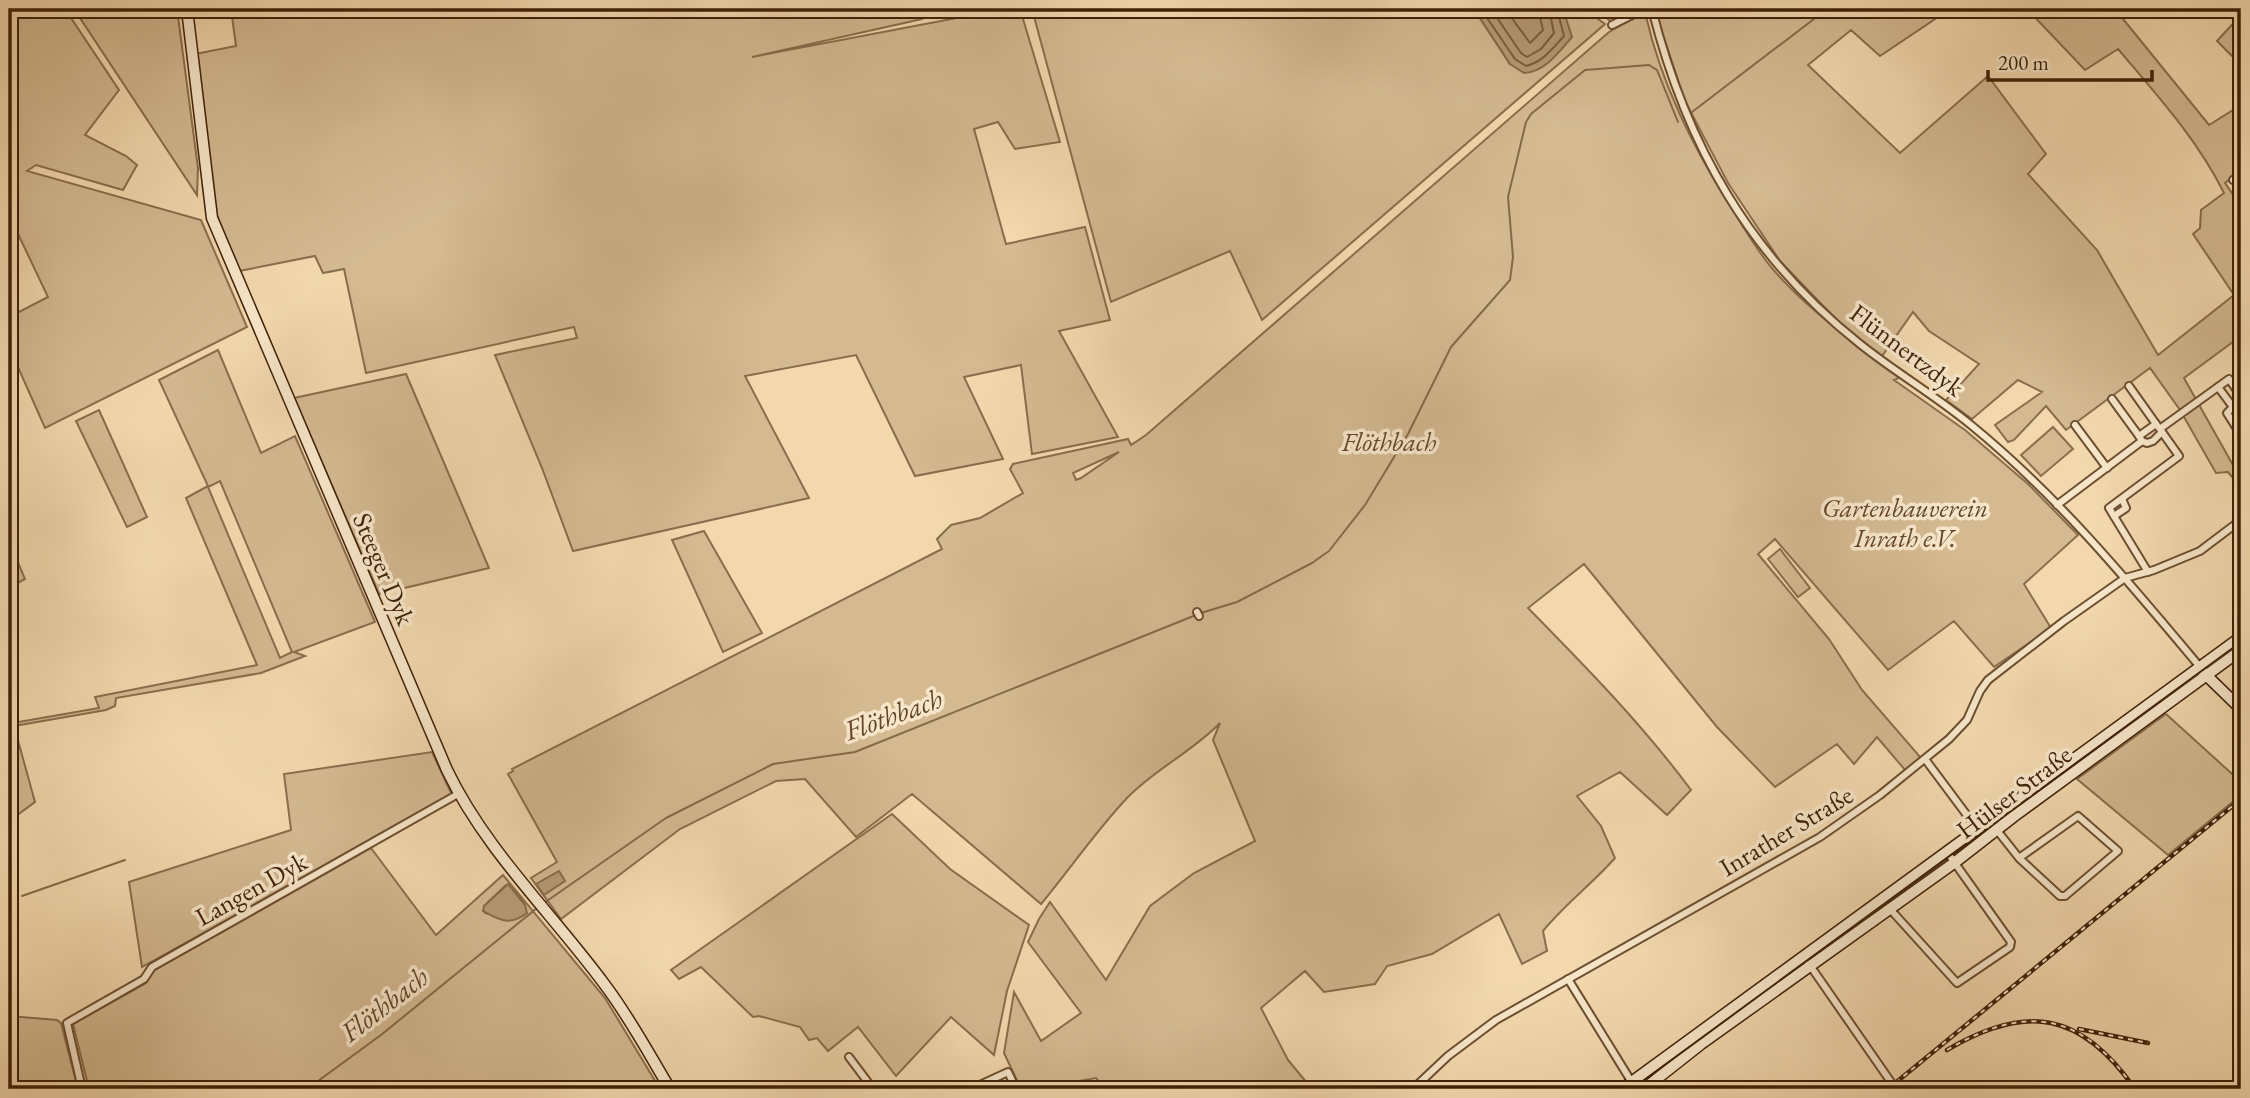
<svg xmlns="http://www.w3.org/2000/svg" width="2250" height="1098" viewBox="0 0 2250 1098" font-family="'EB Garamond',serif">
<rect width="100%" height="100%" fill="#f3d8ae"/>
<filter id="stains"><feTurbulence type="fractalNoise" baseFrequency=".00286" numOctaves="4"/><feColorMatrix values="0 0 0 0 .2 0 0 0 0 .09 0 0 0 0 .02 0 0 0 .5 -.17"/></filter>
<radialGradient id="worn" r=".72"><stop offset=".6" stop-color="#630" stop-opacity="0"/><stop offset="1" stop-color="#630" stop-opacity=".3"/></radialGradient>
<g fill="#d4b991" stroke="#8a6d4c" stroke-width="2" fill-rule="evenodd">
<path d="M9,9h56l54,81 -34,45 41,21 11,9 -14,25 -87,-25 -9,6 174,49 46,107 -202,101 -36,-81v-30l39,-20 -39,-82z"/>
<path d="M74,9h103l21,159 -1,27z"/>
<path d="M231,9h688l3,10 -170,38 252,-48h16l40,133 -45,7 -17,-27 -24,7 32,115 79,-17 25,93 -51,11 59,106 -86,17 -11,-89 -57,12 39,82 -88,17 -59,-121 -111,21 64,122 -236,53 -31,-83 -47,-113 82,-17 -3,-11 -208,46 -22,-104 -21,4 -8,-17 -76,15 -22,-56 -22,-161 41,-8z"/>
<path d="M1032,9h442l36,55 57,-48 -4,-7h21l21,15 -343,296 -32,-69 -119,51z"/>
<path d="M1595,9h43l-25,14z"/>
<path d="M1656,9h287l1,4 -64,43 -29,-26 -43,35 92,88 88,-77 58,78 -18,20 69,76 61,105 76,-60 -41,-61 7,-6 1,-18 23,-17c-27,-54 -67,-98 -106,-144l-33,21 -58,-61h88l94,116 32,-20v66l-16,12 16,23v130l-57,42 54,96 -5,4 -5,-6 -12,1 -36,-63 -30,-42 -84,62 -20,-24 -32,34 -6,2 -13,-17 47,-33 -24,-12 -46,39 -26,-19 33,-36 -50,-33 -16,-19 -33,47 21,18 -7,3 71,50 63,54 50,51 -54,49 27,44 -57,39 -40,-46 -66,49 -113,-131 -17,15 71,85 33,51 59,68 -16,12 -28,-33 -23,27 -17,-20 -62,43 -58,-60 -133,-163 -56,44c57,58 114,116 163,182l-24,25 -47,-43 -43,24 24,30 14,32c-23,26 -50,46 -72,73l4,20 -25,13 -23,-50 -67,40 -45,12 -12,18 -51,8 -19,-21 -44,37 27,52 24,29h-206l-10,-11 -62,11h-13l-17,-36 10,-61 27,49 40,-28 -53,-71 11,-23 11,-17 56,78 44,-74 44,-33 61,-32 -42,-101 7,-17c-28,29 -65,46 -93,75 -31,33 -57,71 -86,106l-129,-110 -56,43 -51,-58 -29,2 -96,48 -119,90 -30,-41 26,-16 -49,-88 5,-3 -1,-2 430,-220 -5,-10 14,-14 29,-7 43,-25 -13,-24 3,-5 115,-25 3,6 15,-10 463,-403 36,-20c16,72 48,135 87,197 12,19 24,40 39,58 25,30 57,55 87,80l3,-2 -81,-84 -52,-78 -43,-82 -30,-90zM1119,452l-38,26 -5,2 -3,-7z"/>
<path d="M2240,16l1,1v48l-24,-24z"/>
<path d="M218,350l43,103 34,-17 80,186 -81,30 11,4 -44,17 -145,25 -1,8 -9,4 -92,16 21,76 -26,19v-104l4,6 86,-15 -4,-11 162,-32 -71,-167 22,-12 -49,-106zM220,481l72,171 -12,6 -72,-171z"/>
<path d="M406,374l83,194 -110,26 -85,-196z"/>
<path d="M99,410l48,107 -20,10 -51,-106z"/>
<path d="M2053,427l20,22 -32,27 -20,-21z"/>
<path d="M704,531l58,102 -39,19 -51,-112z"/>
<path d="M9,541l16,38 -13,7 -3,-7z"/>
<path d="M1780,549l30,39 -12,9 -30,-38z"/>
<path d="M2166,714l75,68v13l-73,60 -91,-76z"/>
<path d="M432,752l20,43 -310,172 -13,-85 162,-52 -7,-56z"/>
<path d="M892,814l58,55 79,56 -22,66 -13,64 -43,-38 -55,59 -38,-49 -30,24 -11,-13 -8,2 -9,-13 -41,-11 -6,1 -52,-50 -22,12 -8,-9z"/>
<path d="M371,848l65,87 67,-60 102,123 55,91h-571l-16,-65 73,-41 7,-12zM505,886c10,4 20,14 21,26l-34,3 -7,-2 -1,-7z"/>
<path d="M9,1016l48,4 4,3 17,66h-69z"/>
</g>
<g fill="#b69a75" stroke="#866a49" stroke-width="2">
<path d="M1474,9h89l9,28c-13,15 -27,35 -48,36l-14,-9z"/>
<path d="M559,871l6,10 -21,14 -8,-11z"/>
<path d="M508,884l17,21 2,8c-18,14 -29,6 -44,-2l1,-5z"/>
</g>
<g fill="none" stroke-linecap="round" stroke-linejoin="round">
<g stroke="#7a5e3e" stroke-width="2">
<path d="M1481,9l34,50 11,7c17,-4 27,-18 38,-30l-7,-27"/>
<path d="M1491,9l30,44 6,4 14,-8 13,-16 -5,-24"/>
<path d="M1505,9l25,34 13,-13 -5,-21"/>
</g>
<g stroke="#866a49" stroke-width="2">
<path d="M1692,112l135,-103"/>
<path d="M1201,613l36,-11 75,-39 17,-12 36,-46 43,-71 43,-87 59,-67 3,-23 -5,-60 18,-75 5,-8 54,-44 64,-5 8,5 21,52"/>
<path d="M22,896l103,-36"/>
<path d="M9,899h1"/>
<path d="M544,903l122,-85 107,-54 82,-12 341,-137"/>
<path d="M307,1089l74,-54 156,-127"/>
</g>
<defs>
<g id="street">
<path d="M1652,9c34,135 97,247 208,335 35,28 76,52 111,81 86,70 158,157 229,242"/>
<path d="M2240,9l1,2"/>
<path d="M1612,25l32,-16"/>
<path d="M2233,180l8,-6"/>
<path d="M2237,340l4,6"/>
<path d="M2129,386l27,38"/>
<path d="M2218,387l11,-8 12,17"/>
<path d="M2112,399l27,37"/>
<path d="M2075,425l32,43"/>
<path d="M2161,428l57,-41 15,20 -6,6 14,22"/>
<path d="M2057,505l85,-64 5,2 6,-2 9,-9 -6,-8 -17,12 3,5"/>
<path d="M2114,516l12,-8 -4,-9"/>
<path d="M2148,572l-39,-64 70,-52 -17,-24"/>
<path d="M1197,612l2,4"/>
<path d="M1925,759l53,71"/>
<path d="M1996,829l23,29 41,38h5l53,-45 -40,-35 -59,42"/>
<path d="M1890,909l67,74 53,-36 1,-5 -64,-90"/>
<path d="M1809,964l84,121"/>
<path d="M1568,979l68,110"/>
<path d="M849,1057l24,32"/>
<path d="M82,1089l-15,-66 77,-44 8,-12 306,-173"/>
<path d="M971,1089l37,-17 8,17"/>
<path d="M1413,1089l35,-33 48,-36 324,-183 60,-42 69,-56 18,-19 13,-29 8,-11 76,-59 61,-43 29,-8 46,-19 41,-31"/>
</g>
<g id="secondary">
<path d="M187,9l25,209 235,552c39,81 105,143 158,215 25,33 44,69 65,104"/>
<path d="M2204,673l37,36"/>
<path d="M1622,1089l619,-452"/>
<path d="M1644,1089l57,-45 253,-181 59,-46 228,-167"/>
</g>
</defs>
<use href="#street" stroke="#6c4f30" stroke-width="10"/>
<use href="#secondary" stroke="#3f2106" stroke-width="13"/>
<use href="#street" stroke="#f7e6ca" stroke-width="6"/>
<use href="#secondary" stroke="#f7e6ca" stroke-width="10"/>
<path stroke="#3f2106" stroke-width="2" d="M1632,1089l609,-447"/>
<defs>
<g id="rail">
<path d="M2079,1029l69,14"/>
<path d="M1947,1050c80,-47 134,-38 188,39"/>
<path d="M1888,1089l353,-290"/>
</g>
</defs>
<use href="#rail" stroke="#3f2106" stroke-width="4.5"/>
<use href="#rail" stroke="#f7e6ca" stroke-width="2" stroke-dasharray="5" stroke-linecap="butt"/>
</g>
<g text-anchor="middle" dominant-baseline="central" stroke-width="7" stroke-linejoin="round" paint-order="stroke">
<g font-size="26" fill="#3f2106" stroke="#f7e6ca">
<text transform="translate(1907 350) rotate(37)">Flünnertzdyk</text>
<text transform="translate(384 569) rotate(67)">Steeger Dyk</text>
<text transform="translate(2014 792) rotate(-37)">Hülser Straße</text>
<text transform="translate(1786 831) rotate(-31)">Inrather Straße</text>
<text transform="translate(251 889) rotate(-29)">Langen Dyk</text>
</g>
<g font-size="26" font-style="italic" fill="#644729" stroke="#f7e6ca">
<text x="1389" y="442">Flöthbach</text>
<text x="1905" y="508">Gartenbauverein<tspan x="1905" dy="30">Inrath e.V.</tspan></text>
</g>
<g font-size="28" font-style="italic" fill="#634527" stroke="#f7e6ca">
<text transform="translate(893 714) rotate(-20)">Flöthbach</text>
<text transform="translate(384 1004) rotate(-38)">Flöthbach</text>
</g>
</g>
<rect width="2250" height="1098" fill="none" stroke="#f3d8ae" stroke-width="35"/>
<rect x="10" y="10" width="2229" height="1077" fill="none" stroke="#3f2106" stroke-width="3.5"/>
<rect x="18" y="18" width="2215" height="1063" fill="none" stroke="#3f2106" stroke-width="2"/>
<path d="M1988 70v10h164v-10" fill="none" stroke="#3f2106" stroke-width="3.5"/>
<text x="1998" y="70" font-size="21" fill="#3f2106" stroke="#f7e6ca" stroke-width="5" paint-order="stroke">200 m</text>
<rect width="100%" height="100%" filter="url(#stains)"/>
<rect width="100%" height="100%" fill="url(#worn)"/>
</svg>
